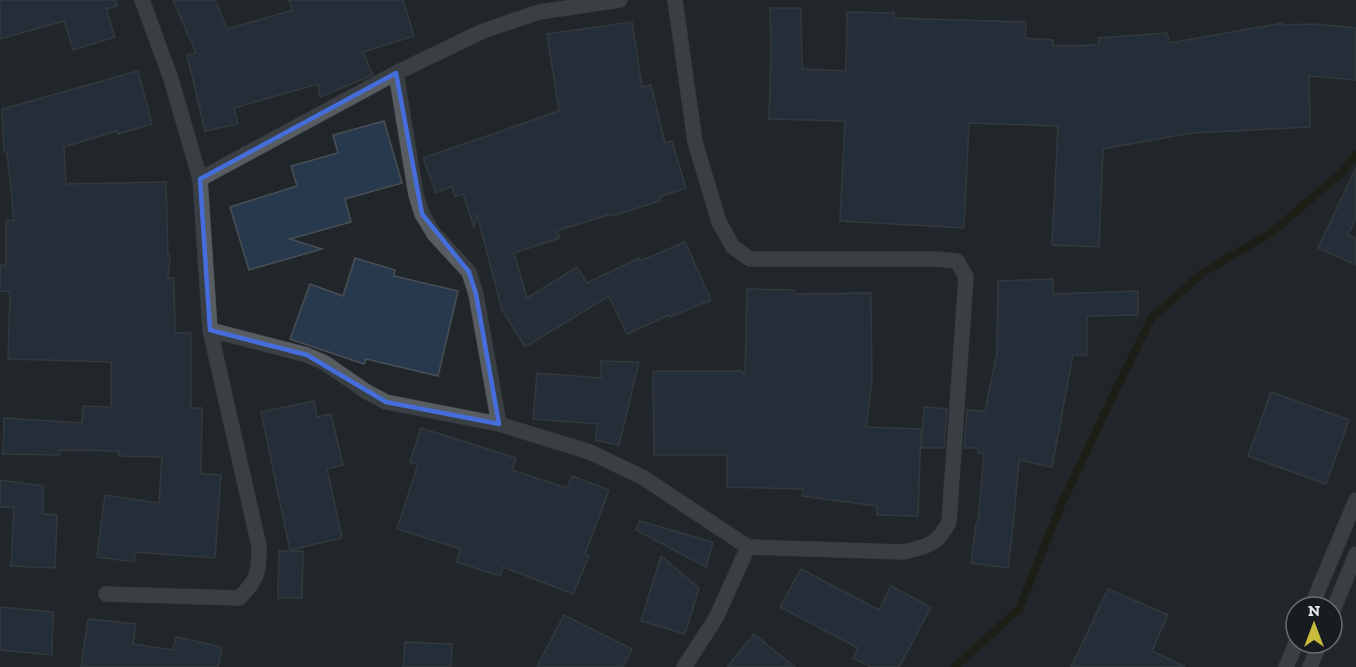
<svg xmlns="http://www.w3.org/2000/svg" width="1356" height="667" viewBox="0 0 1356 667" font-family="'Zilla Slab',serif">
<rect width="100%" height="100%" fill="#21262a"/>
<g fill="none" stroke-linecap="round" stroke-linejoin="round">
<path stroke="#1a1700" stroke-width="8" d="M955,667l64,-58 43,-106 57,-120 32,-64 51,-46 69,-40 69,-59 16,-19"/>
</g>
<g fill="#27394d" stroke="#4a4f55" stroke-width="1.5">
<path d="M0,0h116l1,6 -11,3 9,28 -42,13 -9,-29 -64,18z"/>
<path d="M173,0h42l12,29 66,-19 -5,-10h115l11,36 -51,16 10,23 -5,2 -48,20 -2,-13 -84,24 4,16 -33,7 -18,-76 9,-2z"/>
<path d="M770,8h31l1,61 44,2 1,-59 47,1v5l132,4 -1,16 28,2v6l46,-1 -1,-7 69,-5 3,10 112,-20v2l31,-1 43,4v52l-47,-4 1,51 -119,6 -88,16 -4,98 -47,-2 6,-119 -89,-3 -5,105 -124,-7 5,-100 -76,-2 2,-70z"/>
<path d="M632,22l10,65 9,-2 14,58 7,-2 14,47 -27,9 1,4 -48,15 -1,-2 -55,17 4,7 -46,15 13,45 50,-31 10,16 52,-25 1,3 45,-19 26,58 -41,17 -1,-2 -42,19 -18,-38 -84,51 -23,-37 -25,-96 -3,13 -11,-33 -8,3 -3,-11 -16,7 -13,-35 136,-47 -12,-77z"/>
<path d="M138,71l14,53 -34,10 -1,-3 -53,16 2,37 100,-2 2,73 2,1 -2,22h6l1,55h16v75h11l-1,66 20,1 -6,83 -80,-6 -1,10 -37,-5 8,-62 54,8 3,-46 -43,-1v-5l-59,-1v5l-57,-1 1,-36 78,5 1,-17 28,1v-45l-103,-3 2,-67 -10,-1v-11l1,-15h5v-44l8,-1 -7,-68h-3l-2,-43z"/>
<path d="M384,121l18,62 -57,16 6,23 -61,17 32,10 -73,21 -19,-63 67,-21 -6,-20 47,-13 -5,-18z"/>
<path d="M1356,168v50l-8,17 8,4v26l-38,-17z"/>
<path d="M355,258l40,12 -1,6 64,15 -20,85 -72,-17 -2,5 -74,-25 20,-55 33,12z"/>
<path d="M1053,279v15l85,-3v24l-51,1v39h-14l-21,112 -33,-7 -6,68 -5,40 -37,-5 5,-40h2l6,-69 -6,-2v-4h-14l3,-38 18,1 12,-58 1,-72z"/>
<path d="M747,289l47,1v4l77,-1 1,88 -6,46 55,2 -3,87 -41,-1v-9l-75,-10 1,-7 -76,-2v-32h-73l-1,-84h89l3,6z"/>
<path d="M601,361l38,1 -20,83 -24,-5 3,-16 -65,-5 4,-46 64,5z"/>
<path d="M1271,392l78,28 -23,64 -78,-28z"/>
<path d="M314,401l3,16 14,-3 12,51 -16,4 15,69 -52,12 -29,-138z"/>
<path d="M924,407l23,2 -3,39h-23z"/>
<path d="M421,428l95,30 -4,12 55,18 5,-12 37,14 -24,64 4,2 -16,38 -70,-27 -3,9 -44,-14 5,-13 -64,-20 21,-65 -8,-2z"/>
<path d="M0,480l43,6v28l14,1 -2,53 -44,-2 3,-59h-14z"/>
<path d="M640,521l73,21 -7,25 -70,-37z"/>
<path d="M279,551h24l-1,47h-24z"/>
<path d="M661,556l38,32 -14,46 -44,-13z"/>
<path d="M801,569l78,41 12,-24 40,21 -32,60h-28l-18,-9 5,-10 -78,-41z"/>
<path d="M1108,589l60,26 -16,36 33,16h-114z"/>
<path d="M0,607l53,5 -1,43 -52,-5z"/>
<path d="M564,615l68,34 -9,18h-86z"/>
<path d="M88,619l48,5 -3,20 40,6 3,-13 46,10 -4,20h-137z"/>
<path d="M754,634l17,14 24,19h-68z"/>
<path d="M405,642l47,2 -1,23h-48z"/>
</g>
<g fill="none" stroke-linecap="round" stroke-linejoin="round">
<defs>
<g id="minor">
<path d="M396,73l20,122 6,19 12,20 35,38 7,22 23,130"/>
<path d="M200,179l196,-106 87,-42 56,-19 81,-12"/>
<path d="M210,330l97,25 18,8 42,29 19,10 113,22 91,28 54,26 104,69 156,5c24,-6 33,-7 45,-30l17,-245 -9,-16 -21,-2h-186l-17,-12 -14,-25 -24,-80 -20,-142"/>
<path d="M106,594l133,4c19,-18 20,-27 20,-52l-49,-216 -10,-151 -29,-100 -29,-79"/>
<path d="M1311,607l45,-107"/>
<path d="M1332,613l24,-59"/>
<path d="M684,667l32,-49 32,-71"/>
<path d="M1286,667l10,-24"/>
<path d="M1310,667l10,-24"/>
</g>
</defs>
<use href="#minor" stroke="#3f4347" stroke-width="16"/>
<use href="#minor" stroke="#585d62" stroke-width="15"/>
</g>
<path d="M0 0H1356V667H0ZM396,73l26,141 47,58 7,22 23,130 -113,-22 -79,-47 -97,-25 -10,-151z" fill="#21262a" fill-opacity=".55" fill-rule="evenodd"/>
<path fill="none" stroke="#456ddc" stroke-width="4.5" stroke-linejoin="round" d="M396,73l26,141 47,58 7,22 23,130 -113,-22 -79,-47 -97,-25 -10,-151z"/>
<g transform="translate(1314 625)"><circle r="28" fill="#181c21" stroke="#6a6e72" stroke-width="1.5"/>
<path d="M0-4.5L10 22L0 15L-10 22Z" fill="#c7bb3c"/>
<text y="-9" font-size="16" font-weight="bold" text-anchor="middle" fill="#e5e8eb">N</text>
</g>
</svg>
